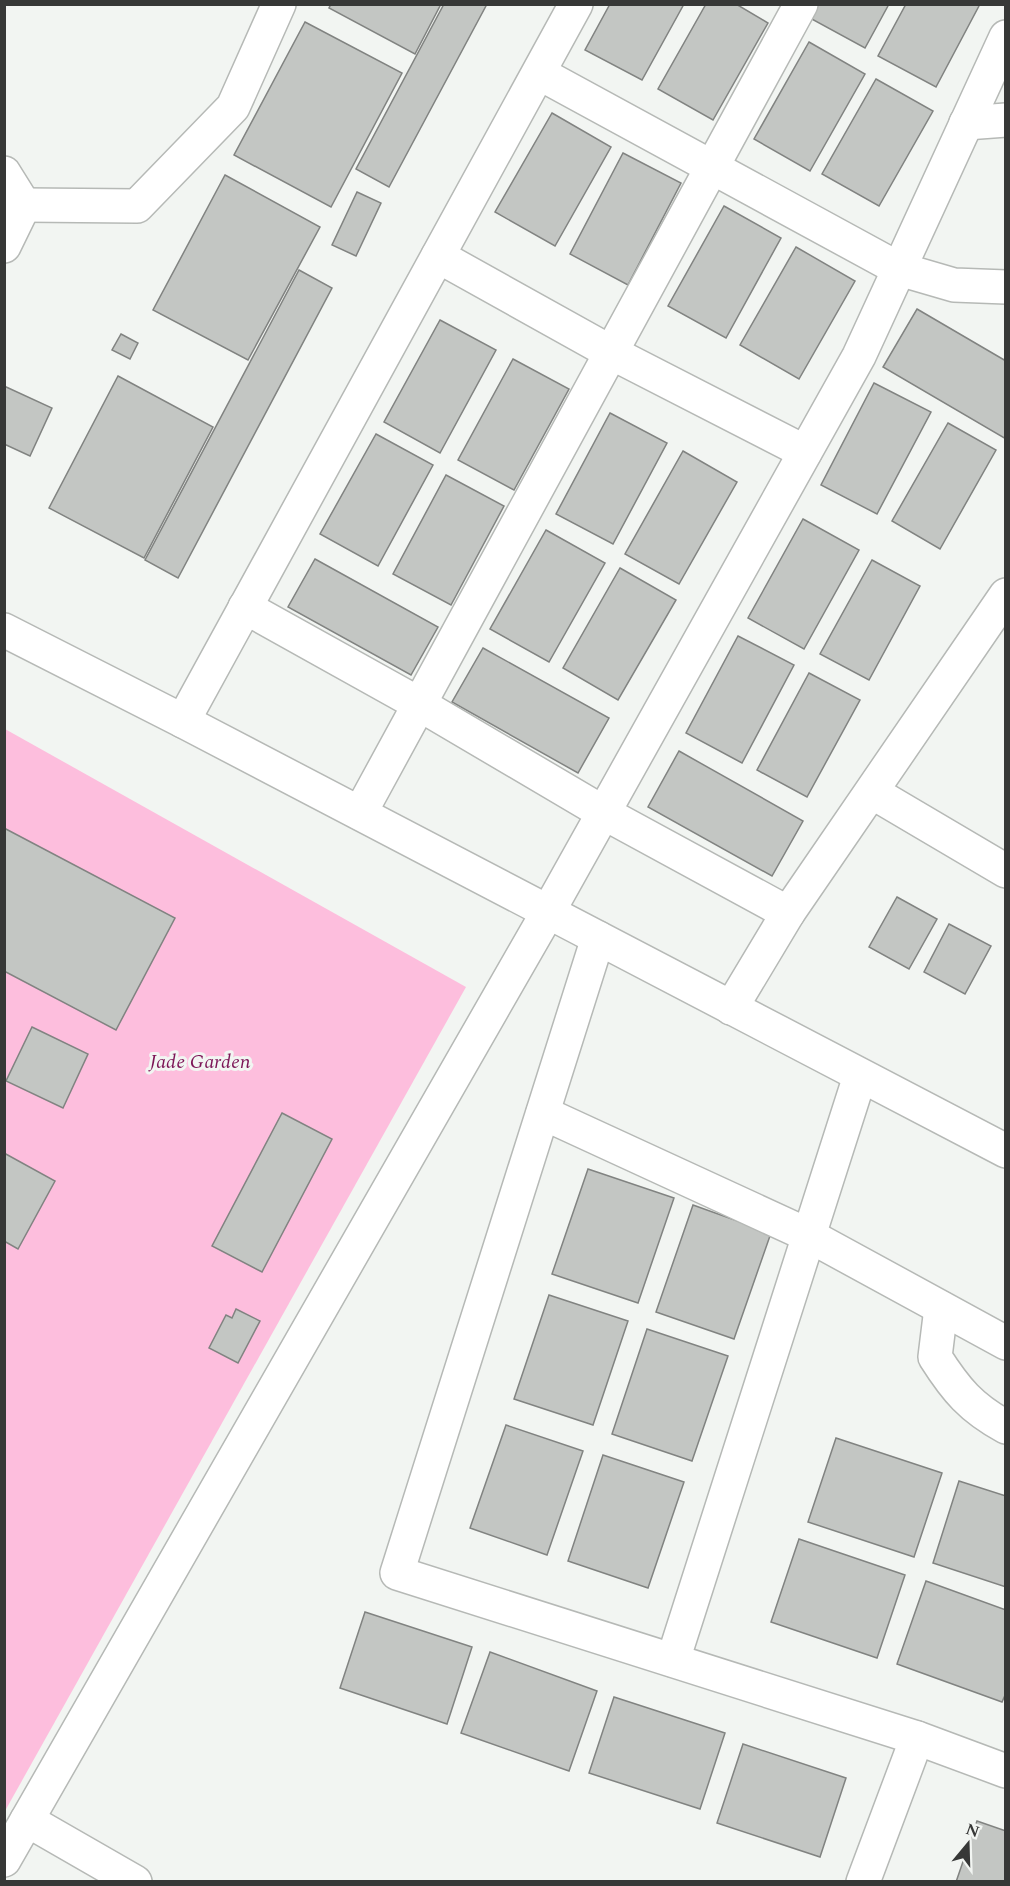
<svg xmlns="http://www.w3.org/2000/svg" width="1010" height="1886" viewBox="0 0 1010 1886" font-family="Spectral,serif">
<rect width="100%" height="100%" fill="#f2f5f2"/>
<path fill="#fdbedd" d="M5,729l461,258 -461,824z"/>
<g fill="#c3c6c3" stroke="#818381" stroke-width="1.5">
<path d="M331,4h110l-26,50 -86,-46z"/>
<path d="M444,4h43l-98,183 -33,-18z"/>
<path d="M610,4h74l-42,76 -57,-30z"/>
<path d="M706,4h30l32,19 -55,97 -55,-31z"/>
<path d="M815,4h74l-24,44 -57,-31z"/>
<path d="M906,4h74l-44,83 -58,-31z"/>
<path d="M305,22l97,51 -71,134 -97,-52z"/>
<path d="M809,42l56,32 -55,97 -56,-32z"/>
<path d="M876,79l57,32 -54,95 -57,-32z"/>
<path d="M552,113l59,34 -56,99 -60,-34z"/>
<path d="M623,153l58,30 -53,102 -58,-31z"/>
<path d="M225,175l95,52 -72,133 -95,-50z"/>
<path d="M357,192l24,11 -25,53 -24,-11z"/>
<path d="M724,206l57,32 -55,100 -58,-32z"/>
<path d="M796,247l59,34 -56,98 -59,-34z"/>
<path d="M299,270l33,18 -154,290 -33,-18z"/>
<path d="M917,309l89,52v78l-123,-72z"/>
<path d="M440,320l56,30 -56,103 -56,-31z"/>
<path d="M121,334l17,9 -8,16 -18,-9z"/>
<path d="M513,359l56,30 -55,101 -56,-30z"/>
<path d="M118,376l95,51 -69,131 -95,-50z"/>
<path d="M874,383l57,29 -54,102 -56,-29z"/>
<path d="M4,386l48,22 -22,48 -26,-12z"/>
<path d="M610,413l57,30 -54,101 -57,-30z"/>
<path d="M948,423l48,27 -56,99 -48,-28z"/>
<path d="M376,434l57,31 -55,101 -58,-32z"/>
<path d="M683,451l54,31 -58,102 -54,-30z"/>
<path d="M446,475l58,31 -53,99 -58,-31z"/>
<path d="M803,519l56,31 -55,99 -56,-31z"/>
<path d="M546,530l59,33 -56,99 -59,-33z"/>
<path d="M315,559l123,68 -27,48 -123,-68z"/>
<path d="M872,560l48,26 -51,94 -49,-26z"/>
<path d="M620,568l56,32 -58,100 -55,-32z"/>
<path d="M738,636l56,29 -52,98 -56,-30z"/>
<path d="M483,648l126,70 -31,55 -126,-71z"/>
<path d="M809,673l51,27 -53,97 -50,-27z"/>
<path d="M679,751l124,70 -31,55 -124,-69z"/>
<path d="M4,828l171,90 -59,112 -112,-59z"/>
<path d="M897,897l40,22 -28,50 -40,-22z"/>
<path d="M949,924l42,22 -26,48 -41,-22z"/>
<path d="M32,1027l56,27 -25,54 -57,-27z"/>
<path d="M282,1113l50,26 -70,133 -50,-26z"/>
<path d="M4,1153l51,28 -37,68 -14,-8z"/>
<path d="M588,1169l86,29 -36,105 -86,-29z"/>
<path d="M693,1205l78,28 -37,106 -78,-27z"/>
<path d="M549,1295l79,26 -35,104 -79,-26z"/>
<path d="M236,1309l24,12 -22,42 -29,-15 17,-33 6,3z"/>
<path d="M647,1329l81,27 -36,105 -80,-27z"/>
<path d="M506,1425l77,26 -36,104 -77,-27z"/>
<path d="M836,1438l106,35 -28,84 -106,-35z"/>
<path d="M603,1455l81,27 -36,106 -80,-27z"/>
<path d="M959,1481l47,15v91l-73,-24z"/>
<path d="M799,1539l106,36 -28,83 -106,-36z"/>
<path d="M926,1581l80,29v83l-4,9 -105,-38z"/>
<path d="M365,1612l107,35 -25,77 -107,-36z"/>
<path d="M490,1652l107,39 -28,80 -108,-38z"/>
<path d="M614,1697l111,36 -25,76 -111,-36z"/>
<path d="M743,1744l103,34 -26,79 -103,-34z"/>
<path d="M977,1821l29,10v51h-50z"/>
</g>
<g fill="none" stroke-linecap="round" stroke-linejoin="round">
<defs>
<g id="minor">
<path d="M539,73l360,196 55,16 52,2"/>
<path d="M966,123l40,-3"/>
<path d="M4,173l20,32"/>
<path d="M24,205l113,1 96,-99 46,-103"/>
<path d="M4,246l20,-41"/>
<path d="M438,256l174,97 193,99"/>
<path d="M245,607l174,97 185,109 184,100"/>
<path d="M4,630l179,91 823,430"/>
<path d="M183,721l393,-717"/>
<path d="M872,792l134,79"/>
<path d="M360,813l441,-809"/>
<path d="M598,938l-201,635 520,165 89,33"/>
<path d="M731,1008l57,-95 218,-318"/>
<path d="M543,1113l265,122 198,108"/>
<path d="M941,1308l-6,49c21,33 36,51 71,70"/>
<path d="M673,1660l187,-584"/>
<path d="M27,1820l108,62"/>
<path d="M4,1860l544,-948 311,-556 147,-319"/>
<path d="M863,1882l54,-144"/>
</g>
</defs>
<use href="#minor" stroke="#b6b9b6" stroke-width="36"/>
<use href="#minor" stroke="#fff" stroke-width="33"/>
</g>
<g text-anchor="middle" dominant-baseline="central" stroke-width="6" stroke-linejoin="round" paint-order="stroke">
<g font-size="20" font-style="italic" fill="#7c1456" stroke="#f2f5f2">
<text x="200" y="1062">Jade Garden</text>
</g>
</g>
<rect width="1010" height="1886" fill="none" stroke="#373837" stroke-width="12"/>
<g transform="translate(968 1844) rotate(19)" stroke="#f2f5f2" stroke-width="4.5" paint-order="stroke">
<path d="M0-4.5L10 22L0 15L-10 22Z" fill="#373837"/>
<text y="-9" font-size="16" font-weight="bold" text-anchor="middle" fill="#373837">N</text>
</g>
</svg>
